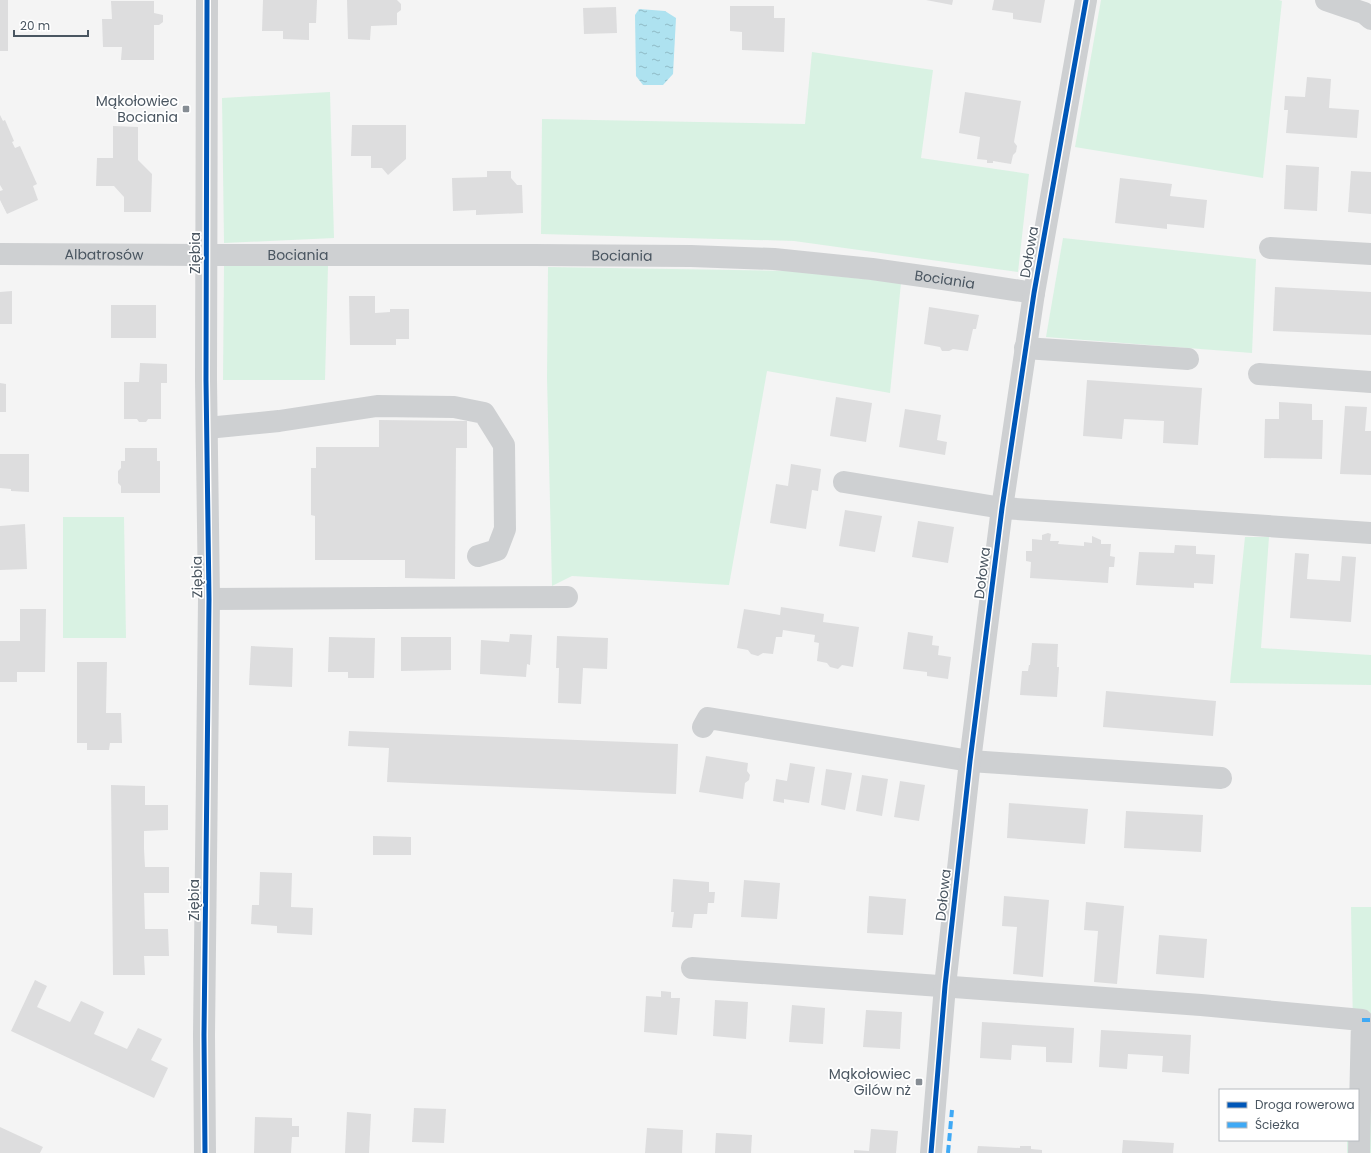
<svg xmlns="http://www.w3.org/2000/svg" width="1371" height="1153" viewBox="0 0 1371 1153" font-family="Poppins,sans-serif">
<defs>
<pattern id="water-ripples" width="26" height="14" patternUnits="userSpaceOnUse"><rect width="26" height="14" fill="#aee2f0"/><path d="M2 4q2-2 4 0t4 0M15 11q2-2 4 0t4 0" fill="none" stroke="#90bac6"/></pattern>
</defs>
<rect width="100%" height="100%" fill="#f4f4f4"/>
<g fill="#d9f2e3">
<path d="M1101,0h178l3,1 -19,177 -188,-31z"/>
<path d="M812,52l121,18 -12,88 108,16 -11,98 -224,-31 -253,-7 1,-115 263,5z"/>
<path d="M330,92l4,146 -110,5 -2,-145z"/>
<path d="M1063,238l193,21 -4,94 -206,-16z"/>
<path d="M224,265l104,1 -3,114h-102z"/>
<path d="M548,267l242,4 111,12 -11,110 -123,-22 -38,214 -157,-9 -20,10 -5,-208z"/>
<path d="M63,517h61l2,121h-63z"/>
<path d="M1245,537h24l-8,111 110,7v30l-141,-2z"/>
<path d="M1351,907h20v246h-24v-13h11l-5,-110z"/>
</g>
<path fill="url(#water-ripples)" d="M639,9l26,2 11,7 -3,56 -10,11h-20l-7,-9 -1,-61z"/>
<g fill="#ddddde">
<rect x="0" y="0" width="8" height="51"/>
<path d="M263,0h54l-1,23h-7v17l-26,-1v-8h-21z"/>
<path d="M347,0h50l4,4v6l-4,3v12l-26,1 -1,14 -22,-1z"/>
<path d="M926,0h27l-1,5z"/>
<path d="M994,0h51l-4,23 -28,-4v-6l-21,-3z"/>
<path d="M111,1h43v12l9,2v7l-4,3h-5v35h-33l1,-13h-19l-1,-28h10z"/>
<path d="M730,6h44v12h11l-1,34 -42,-2v-18l-12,-1z"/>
<path d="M616,7l1,26 -33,1 -1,-26z"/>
<path d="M1307,77l24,2 -2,29 30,2 -2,28 -71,-5 2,-23h-4l1,-14 20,1z"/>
<path d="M965,92l56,9 -7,41 3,4 -1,6 -3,3 -2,9 -18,-3v2h-6v-3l-10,-1 3,-22 -21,-4z"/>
<path d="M0,115l3,6 2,-1 9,21 -2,1 3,6 5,-2 17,38 -4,2 5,14 -31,14 -7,-14v-9l3,-1 -3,-5z"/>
<path d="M352,125h54v34l-18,16 -6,-7h-11v-12h-20z"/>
<path d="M113,126l25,1v33l14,14 -1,38h-27v-15l-10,-11h-18l1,-28h16z"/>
<path d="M1286,165l33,2 -2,44 -33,-2z"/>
<path d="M487,171h24v7l6,7h5l1,28 -47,2v-5l-23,1 -1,-33 35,-1z"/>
<path d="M1351,171l20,1v42l-23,-2z"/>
<path d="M1120,178l52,6 -2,12 37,4 -3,28 -37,-4v5l-52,-6z"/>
<path d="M1275,287l96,5v43l-98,-4z"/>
<path d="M12,291v33h-12v-32z"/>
<path d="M349,296h26v17l15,-1v-3h19v30h-13v6h-46z"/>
<rect x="111" y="305" width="45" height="33"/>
<path d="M929,307l50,8 -3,14h-3l-5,22 -15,-2 -4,2h-7l-2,-4 -16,-3z"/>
<path d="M140,363l27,1v19h-6v36h-13l-2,3h-7l-2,-3h-13v-37h15z"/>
<path d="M1087,380l115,8 -4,57 -35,-2 1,-22 -40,-2 -2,20 -39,-3z"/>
<path d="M0,383l6,1v28h-6z"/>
<path d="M836,397l36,6 -6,39 -36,-6z"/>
<path d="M1279,402l33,2v16h11l-1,39 -58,-1 1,-39h14z"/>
<path d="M1345,406l22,1 -2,24h6v44l-31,-1z"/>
<path d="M905,409l36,6 -4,25 10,2 -2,13 -46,-8z"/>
<path d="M379,420l88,1v27h-11l-1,131 -50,-1v-18h-90v-44l-4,-1v-47h5v-21h63z"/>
<path d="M125,448h32v13h3v32h-39v-7l-3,-3v-12l3,-3v-7h4z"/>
<path d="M0,454h29v38l-18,-1v-2l-11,-1z"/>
<path d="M791,464l30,5 -3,22 -6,-1 -6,39 -36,-6 6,-39 12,2z"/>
<path d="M845,510l37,6 -7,36 -36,-6z"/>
<path d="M918,521l36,6 -6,36 -36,-6z"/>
<path d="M25,524l2,45 -27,1v-44z"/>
<path d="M1048,533l3,1 -1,7h9l-1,3 26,2v-4l8,1v-7l9,4v4h10l-1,12 5,1 -1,10h-5l-1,16 -78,-5 1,-16 -5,-1v-10h6v-12l10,1v-5z"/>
<path d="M1175,545l21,1v8l19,1 -2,29 -19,-1v5l-58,-3 3,-33 35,1z"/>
<path d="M1295,553l14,1 -2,25 33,2 2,-25 14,1 -5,65 -61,-4z"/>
<path d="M781,607l43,7 -1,8 36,5 -6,40 -11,-2 -4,4 -8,-2 -3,-4 -10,-2 2,-18 -5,-1 1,-7 -32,-5 -1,7h-6l-3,17 -10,-1 -5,3 -7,-2 -3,-4 -11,-2 7,-39 36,6z"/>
<path d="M20,609h26l-1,63h-28v10h-17v-41h20z"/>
<path d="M908,632l25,4 -1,9 7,1 -1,9 13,2 -3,22 -21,-3v-4l-24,-3z"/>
<path d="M510,634l22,1 -2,30 -3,-1 -1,13 -46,-3 1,-34 28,2z"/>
<path d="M557,636l51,2 -1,31 -24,-1 -2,36 -23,-1 1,-35h-3z"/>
<path d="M329,637l46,1 -1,40h-26v-6h-20z"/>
<path d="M401,637h50v33l-50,1z"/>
<path d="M1032,643l26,1 -1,23h2l-2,30 -37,-2 2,-24h6l1,-6h1z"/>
<path d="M251,646l42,2 -1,39 -43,-2z"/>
<path d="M77,662h30l-1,51h15l1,30h-12l-1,7h-22v-7h-10z"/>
<path d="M1106,691l110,10 -3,35 -110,-9z"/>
<path d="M349,731l329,13 -2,50 -289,-12 2,-34 -41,-2z"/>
<path d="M706,756l42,7 -1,8 3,4 -1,5 -4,3 -2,16 -44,-7z"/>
<path d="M790,763l25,4 -6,36 -25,-4v4l-11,-2 3,-22 11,2z"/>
<path d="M826,769l26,4 -7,37 -24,-5z"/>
<path d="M862,775l26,4 -6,37 -26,-5z"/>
<path d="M900,781l25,4 -6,36 -25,-4z"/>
<path d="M111,785l34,1v19h23v25l-24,1v18l1,18h24v26h-25l1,36h23l1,27h-25l1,19h-32z"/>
<path d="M1009,803l79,6 -3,35 -78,-6z"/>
<path d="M1126,811l77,4 -2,37 -77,-4z"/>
<path d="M373,836l38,1v18h-38z"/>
<path d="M260,872l32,1 -1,34 22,1 -1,27 -35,-2v-7l-26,-2 1,-19h7z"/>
<path d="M673,879l36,3v10h6l-1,11h-6l-1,11h-13l-2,14 -20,-1 2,-15h-3z"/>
<path d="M744,880l36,3 -3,36 -36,-2z"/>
<path d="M869,896l37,3 -3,36 -36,-2z"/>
<path d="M1004,896l45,4 -6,77 -30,-3 4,-47 -15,-1z"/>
<path d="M1086,902l38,4 -7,78 -23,-2 4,-51 -14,-1z"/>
<path d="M1159,935l48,4 -3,39 -48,-4z"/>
<path d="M35,980l12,6 -10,21 33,15 11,-21 11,5 12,6 -10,22 33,15 11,-21 24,11 -11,21 17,8 -14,30 -143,-67z"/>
<path d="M661,991l10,1v6h9l-3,37 -33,-3 2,-36 15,1z"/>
<path d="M715,1000l33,2 -2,37 -33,-3z"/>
<path d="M792,1005l33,3 -2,36 -34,-2z"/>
<path d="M866,1010l36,2 -2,37 -37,-2z"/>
<path d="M982,1022l92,6 -2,35 -26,-1v-15l-34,-2 -1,15 -31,-2z"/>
<path d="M1101,1030l90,5 -2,39 -27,-2 1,-16 -35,-2 -1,15 -28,-2z"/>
<path d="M414,1108l32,1 -2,34 -32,-1z"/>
<path d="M347,1112l24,2 -2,39h-24z"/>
<path d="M255,1117l37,1v8h7v11h-7l-1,16h-37z"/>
<path d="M0,1127l43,20 -3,6h-40z"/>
<path d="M647,1128l36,2 -1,23h-37z"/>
<path d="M871,1129l27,2 -2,22h-42v-3l15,1z"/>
<path d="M716,1133l36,2 -1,18h-36z"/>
<path d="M1123,1140l51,3 -1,10h-51z"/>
<path d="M978,1146l42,2v-2h11v3l11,1v3h-65z"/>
</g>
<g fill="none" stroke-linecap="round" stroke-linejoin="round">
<g stroke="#ced0d2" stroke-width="22">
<path d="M1326,0l38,13 7,6"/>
<path d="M1270,248l101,6"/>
<path id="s1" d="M0,254l208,1h326l157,1 83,3 98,10 71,10 91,14"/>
<path d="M1025,348l163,11"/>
<path d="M1259,374l112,8"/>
<path d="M207,428l72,-7 98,-15 77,1 30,6 20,32 1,84 -8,21 -19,6"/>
<path d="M844,482l158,26 369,25"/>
<path d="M209,599l358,-2"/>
<path d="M703,727l5,-9 262,43 251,17"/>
<path d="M692,968l509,37 161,15 -3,133"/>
<path d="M205,1153l-1,-118 5,-436 -3,-219 1,-380"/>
<path d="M931,1153l14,-167 25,-225 32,-253 32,-215 52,-293"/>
</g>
<g stroke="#3fa9f5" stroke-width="4" stroke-dasharray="8 4" stroke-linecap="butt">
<path d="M1362,1020h9"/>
<path d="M948,1153l4,-43"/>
</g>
<defs>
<g id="cycleway">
<path d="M205,1153l-1,-118 5,-436 -3,-219 1,-380"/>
<path d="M931,1153l14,-167 25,-225 32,-253 32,-215 52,-293"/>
</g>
</defs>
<use href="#cycleway" stroke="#fff" stroke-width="8"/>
<use href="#cycleway" stroke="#0057b8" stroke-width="5"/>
</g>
<g fill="#868d94" stroke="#fff" stroke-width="1.5">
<rect x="182" y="105" width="8" height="8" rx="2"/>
<rect x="915" y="1078" width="8" height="8" rx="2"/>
</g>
<g text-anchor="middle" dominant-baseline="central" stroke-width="3.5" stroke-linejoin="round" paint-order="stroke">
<g font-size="14" fill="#4a5661" stroke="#fff" text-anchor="end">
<text x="178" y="101">Mąkołowiec<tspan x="178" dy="16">Bociania</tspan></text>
<text x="911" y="1074">Mąkołowiec<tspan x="911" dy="16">Gilów nż</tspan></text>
</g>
<g font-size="14" fill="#4a5661" stroke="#fff">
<text transform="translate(1029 252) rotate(-80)">Dołowa</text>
<text transform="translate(195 253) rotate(-90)">Ziębia</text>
<text stroke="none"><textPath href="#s1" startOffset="104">Albatrosów</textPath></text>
<text stroke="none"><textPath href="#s1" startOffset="298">Bociania</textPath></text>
<text stroke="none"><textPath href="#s1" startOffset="622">Bociania</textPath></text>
<text stroke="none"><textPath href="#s1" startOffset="946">Bociania</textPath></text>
<text transform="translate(982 573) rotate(-83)">Dołowa</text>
<text transform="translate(197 577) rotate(-91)">Ziębia</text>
<text transform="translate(943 895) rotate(-84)">Dołowa</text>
<text transform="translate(194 900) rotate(-90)">Ziębia</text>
</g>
</g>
<rect x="1219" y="1089" width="140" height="52" fill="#ffffff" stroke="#b7bbc0"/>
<rect x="1227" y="1102" width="20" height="6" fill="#0057b8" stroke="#b7bbc0"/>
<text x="1255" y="1109" font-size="12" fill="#4a5661">Droga rowerowa</text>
<rect x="1227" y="1122" width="20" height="6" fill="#3fa9f5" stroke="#b7bbc0"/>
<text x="1255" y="1129" font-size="12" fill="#4a5661">Ścieżka</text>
<path d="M14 30v6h74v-6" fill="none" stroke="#4a5661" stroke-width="2"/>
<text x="20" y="30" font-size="12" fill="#4a5661" stroke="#ffffff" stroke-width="3" paint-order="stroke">20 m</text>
</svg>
